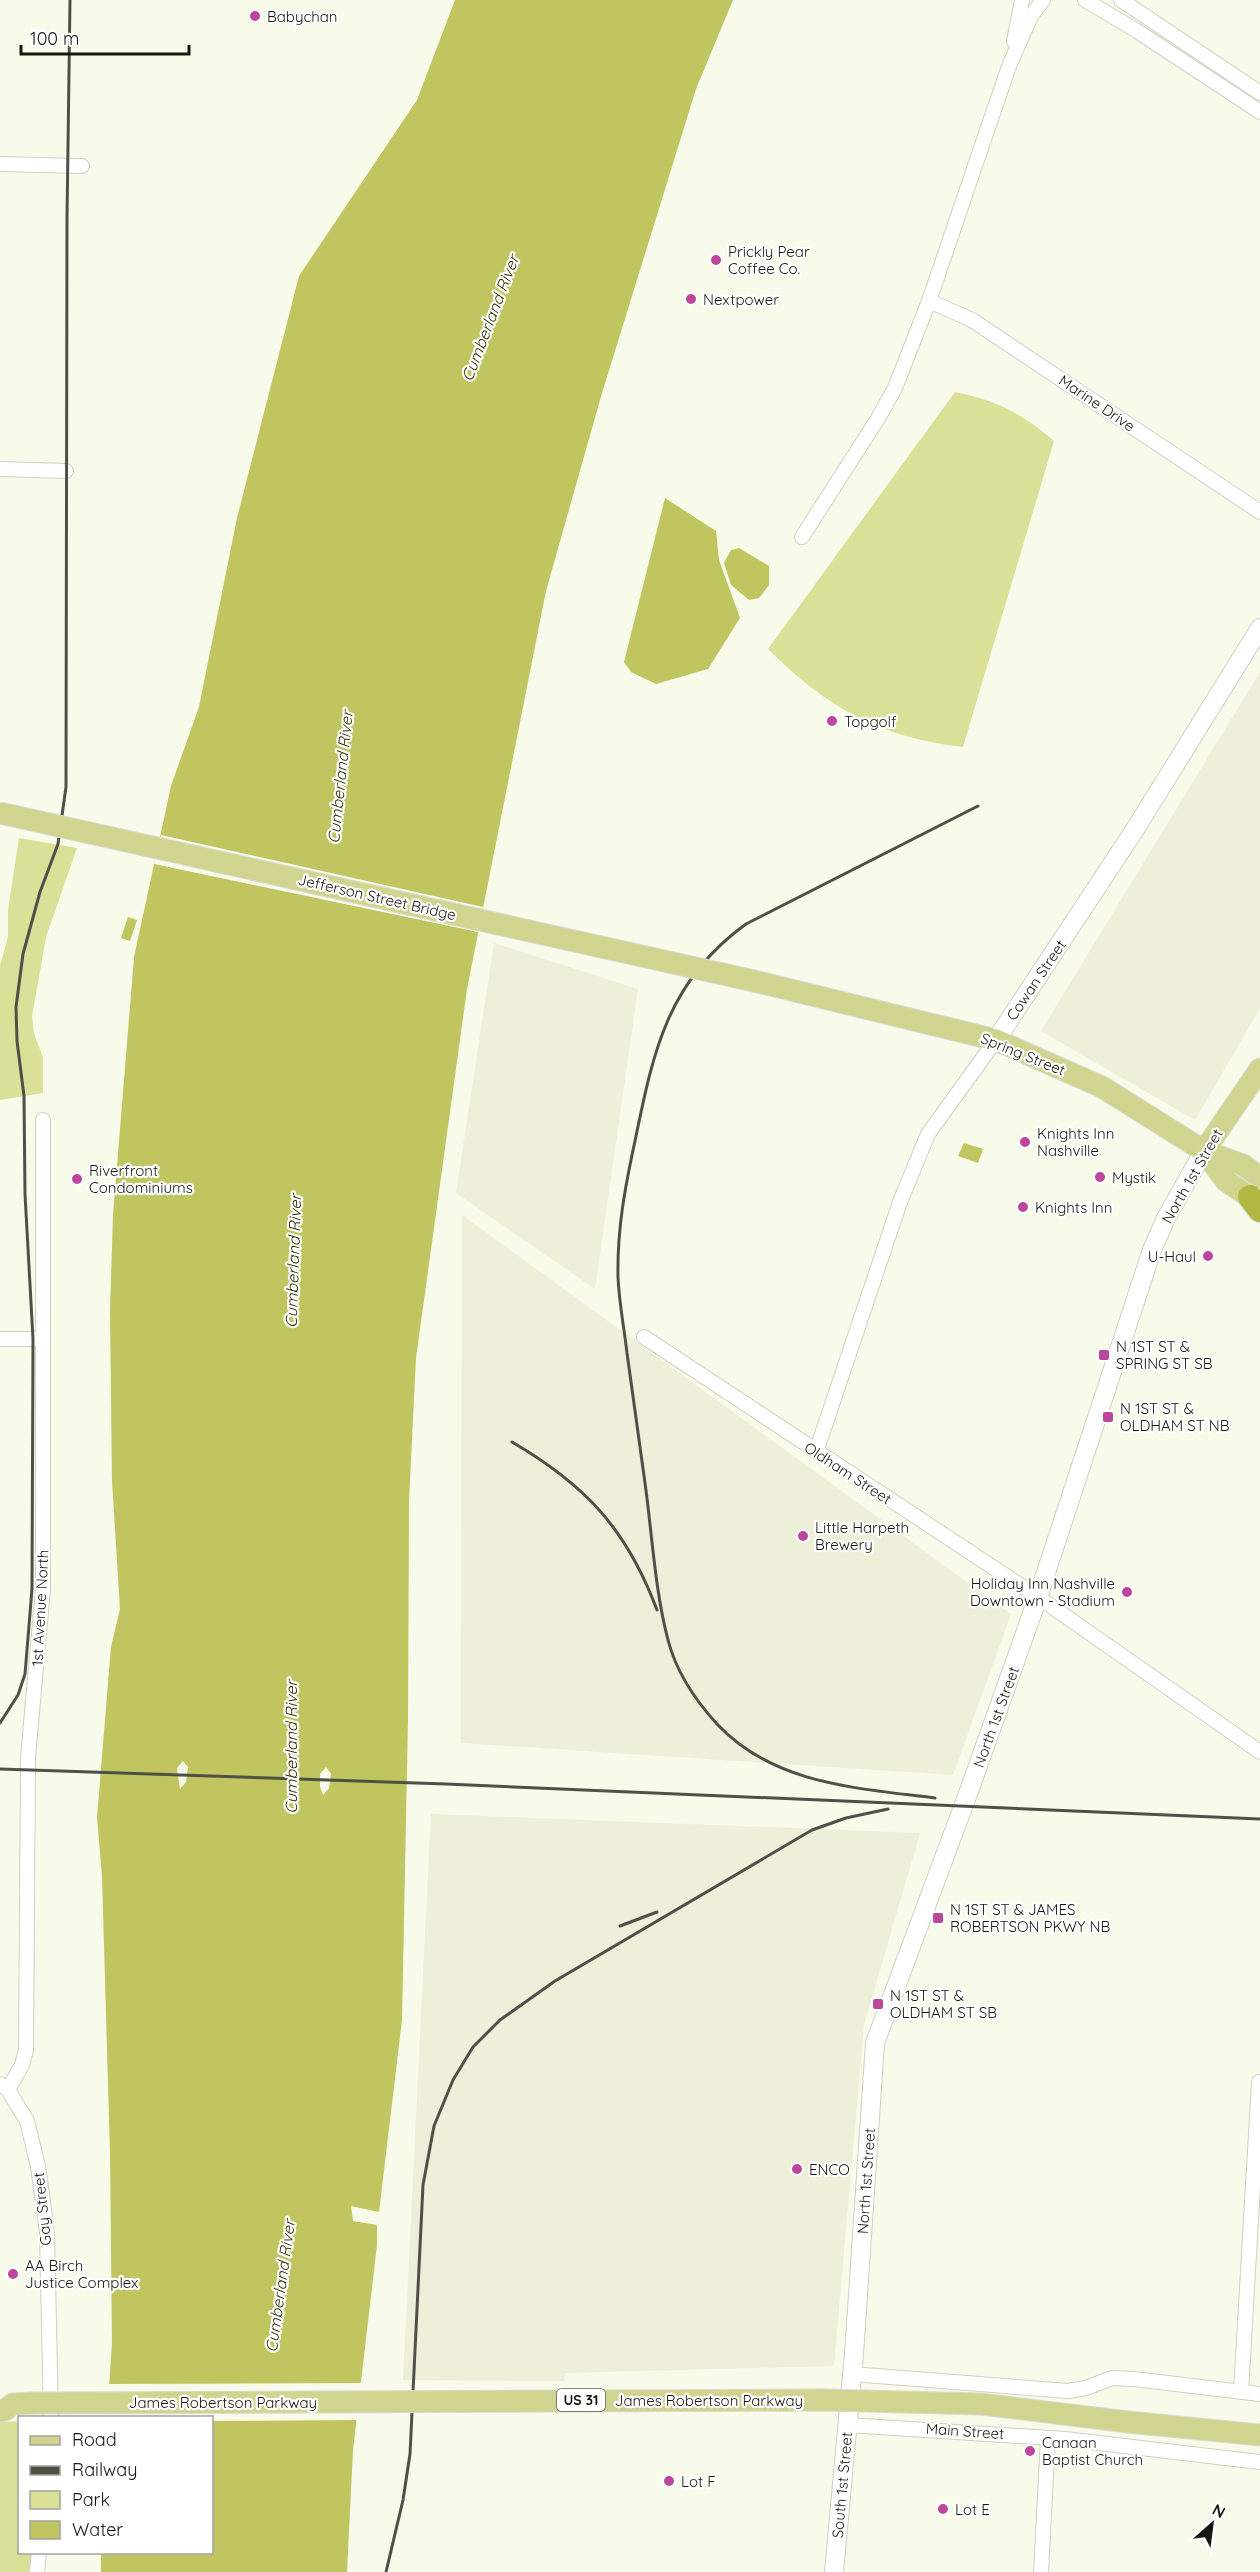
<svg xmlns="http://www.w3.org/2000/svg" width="1260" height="2572" viewBox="0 0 1260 2572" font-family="Quicksand,sans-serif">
<rect width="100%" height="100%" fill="#f8faea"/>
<g fill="#edefd8">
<path d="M1260,672v336l-65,112 -154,-89z"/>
<path d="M494,943l144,46 -43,300 -139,-96z"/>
<path d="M462,1215l549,399 -58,161 -492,-32z"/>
<path d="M431,1814l489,19 -56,192 -30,341 -269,7 -1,8 -161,-1z"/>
</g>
<g fill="#dbe099">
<path d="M955,392c41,8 68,22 99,49l-91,306c-83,-9 -137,-40 -195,-98z"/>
<path d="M19,838l58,10 -31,89 -14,79 2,18 9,23v36l-43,7v-134l8,-29v-27z"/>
<path d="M19,2421l1,131 16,1 -2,19h-34v-150z"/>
</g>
<g fill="#c0c560">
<path d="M455,0h278l-37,89 -94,304 -56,198 -79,398 -51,369 -7,143 -1,220 -6,299 -23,192 -28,-6 2,15 24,4v20l-24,205 -6,122h-246v-19l111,-1v-134l-105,-1 5,-74 -2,-190 -8,-277 -5,-59 14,-170 9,-38 -8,-128 -2,-170 3,-96 21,-258 37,-171 28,-79 38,-189 62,-242 118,-176z"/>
<path d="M665,498l51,33 3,29 21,58 -32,51 -52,15 -25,-12 -7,-10z"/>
<path d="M739,548l30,18v19l-10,13 -10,2 -18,-15 -7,-22 7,-13z"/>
<path d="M128,917l9,3 -7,21 -9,-3z"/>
<path d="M964,1143l19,6 -5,14 -20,-7z"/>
</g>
<g fill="#f8faea">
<path d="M161,835l322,72 -5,25 -324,-68z"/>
<path d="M183,1761l5,6 -2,15 -6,7 -3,-21z"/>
<path d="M326,1767l5,7 -2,14 -6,7 -3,-8v-13z"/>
<path d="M364,2383l-4,37 -148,1v-3h-108l2,-34z"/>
</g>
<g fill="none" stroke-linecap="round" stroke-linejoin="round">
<defs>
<g id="street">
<path d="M1085,0l52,31 123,81"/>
<path d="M1121,0l139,93"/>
<path d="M1014,41l8,-41"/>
<path d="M0,164l82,2"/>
<path d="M929,301l43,19 288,192"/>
<path d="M0,469l66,2"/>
<path d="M802,537l75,-117 18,-32 34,-87 80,-235 22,-50 12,-16"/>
<path d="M644,1337l394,260 222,155"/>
<path d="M0,1339h42"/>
<path d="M816,1452l84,-250 28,-68 68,-94"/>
<path d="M0,2084l8,6 19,31 11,45 9,66 4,186"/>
<path d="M8,2090l14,-25 4,-15 2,-293 15,-168v-469"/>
<path d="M852,2374l216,17 18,-3 26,-10 22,1 126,15"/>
<path d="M1241,2392l18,-310"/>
<path d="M848,2425l217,14 195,23"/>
<path d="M37,2572l2,-20"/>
<path d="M1041,2572l7,-134"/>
</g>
<g id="secondary">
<path d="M996,1040l138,-209 126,-203"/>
<path d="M834,2572l20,-218 21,-311 94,-252 69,-194 114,-347 14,-32 38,-67"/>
</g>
<g id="primary">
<path d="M754,981l242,59 106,47 102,64 39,14 17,12"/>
<path d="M1204,1151l56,-82"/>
<path d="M1204,1151l22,30 34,23"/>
<path d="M0,2411l5,-1 8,-6 20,-1"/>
<path d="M1128,2422l132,13"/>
</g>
<path id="highway" d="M1250,1197l10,13"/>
</defs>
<use href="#street" stroke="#d0d1c2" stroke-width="16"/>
<use href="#secondary" stroke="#d0d1c2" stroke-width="20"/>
<use href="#primary" stroke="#dadad9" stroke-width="23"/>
<use href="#highway" stroke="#dadad9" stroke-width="26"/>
<use href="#street" stroke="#fff" stroke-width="14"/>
<use href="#secondary" stroke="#fff" stroke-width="18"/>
<use href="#primary" stroke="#d1d48e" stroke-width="21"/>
<use href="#highway" stroke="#b2b742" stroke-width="24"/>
<g stroke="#4f5048" stroke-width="3">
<path d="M512,1442c74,43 115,88 145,168"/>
<path d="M0,1723l18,-28 7,-21 7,-85 1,-250 -8,-145 -1,-98 -7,-55 -1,-34 7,-53 17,-62 18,-48 8,-57 1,-569 3,-218"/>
<path d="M0,1769l446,15 814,35"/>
<path d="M935,1798c-77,-10 -161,-13 -218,-74 -21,-23 -41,-53 -49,-84 -13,-49 -16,-107 -23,-157 -6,-43 -12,-87 -18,-130 -3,-26 -8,-51 -9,-76 -1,-47 7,-90 17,-136 18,-88 32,-160 111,-217l232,-118"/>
<path d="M620,1926l37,-14"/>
<path d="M386,2572l17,-72 7,-46 13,-269 11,-59 19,-46 20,-33 27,-27 55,-39 257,-151 34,-12 42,-9"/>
</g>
<defs>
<g id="primary-bridge">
<path d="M0,813l754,168"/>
<path d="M33,2403l791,-3 157,4 147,18"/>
</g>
</defs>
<use href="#primary-bridge" stroke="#dadad9" stroke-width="23" stroke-linecap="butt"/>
<use href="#primary-bridge" stroke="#d1d48e" stroke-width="21"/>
</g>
<g fill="#bd469d" stroke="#fff" stroke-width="2">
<circle cx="255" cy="16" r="6"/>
<circle cx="716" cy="260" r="6"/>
<circle cx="691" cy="299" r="6"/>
<circle cx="832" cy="721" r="6"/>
<circle cx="1025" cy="1142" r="6"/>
<circle cx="1100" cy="1177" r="6"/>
<circle cx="77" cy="1179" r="6"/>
<circle cx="1023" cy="1207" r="6"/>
<circle cx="1208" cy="1256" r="6"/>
<rect x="1098" y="1349" width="12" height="12" rx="3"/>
<rect x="1102" y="1411" width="12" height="12" rx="3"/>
<circle cx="803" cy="1536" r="6"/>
<circle cx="1127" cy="1592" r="6"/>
<rect x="932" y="1912" width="12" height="12" rx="3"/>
<rect x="872" y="1998" width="12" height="12" rx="3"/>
<circle cx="797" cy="2169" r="6"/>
<circle cx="13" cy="2274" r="6"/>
<circle cx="1030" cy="2451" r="6"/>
<circle cx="669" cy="2481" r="6"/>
<circle cx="943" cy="2509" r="6"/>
</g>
<g text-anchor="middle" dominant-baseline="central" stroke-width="4.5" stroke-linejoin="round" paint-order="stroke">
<rect fill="#fff" stroke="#5d5d59" stroke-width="1.5" x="557" y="2389" width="48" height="22" rx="4.5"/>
<g font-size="14" font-weight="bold" fill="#171712">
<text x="581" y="2400">US 31</text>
</g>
<g font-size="15" fill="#171712" stroke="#fff" text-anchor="start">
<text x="267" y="16">Babychan</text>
<text x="728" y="251">Prickly Pear<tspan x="728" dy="17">Coffee Co.</tspan></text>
<text x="703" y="299">Nextpower</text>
<text x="844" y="721">Topgolf</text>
<text x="1037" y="1133">Knights Inn<tspan x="1037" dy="17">Nashville</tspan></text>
<text x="89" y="1170">Riverfront<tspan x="89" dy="17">Condominiums</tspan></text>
<text x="1112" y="1177">Mystik</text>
<text x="1035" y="1207">Knights Inn</text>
<text x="1196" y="1256" text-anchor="end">U-Haul</text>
<text x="1116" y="1346">N 1ST ST &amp;<tspan x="1116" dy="17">SPRING ST SB</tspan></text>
<text x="1120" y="1408">N 1ST ST &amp;<tspan x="1120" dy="17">OLDHAM ST NB</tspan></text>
<text x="815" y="1527">Little Harpeth<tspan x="815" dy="17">Brewery</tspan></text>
<text x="1115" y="1583" text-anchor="end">Holiday Inn Nashville<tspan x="1115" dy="17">Downtown - Stadium</tspan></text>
<text x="950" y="1909">N 1ST ST &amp; JAMES<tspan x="950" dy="17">ROBERTSON PKWY NB</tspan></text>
<text x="890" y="1995">N 1ST ST &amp;<tspan x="890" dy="17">OLDHAM ST SB</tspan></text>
<text x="809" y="2169">ENCO</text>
<text x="25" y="2265">AA Birch<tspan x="25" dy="17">Justice Complex</tspan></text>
<text x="1042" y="2442">Canaan<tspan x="1042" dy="17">Baptist Church</tspan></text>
<text x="681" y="2481">Lot F</text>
<text x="955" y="2509">Lot E</text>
</g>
<g font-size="15" fill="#171712" stroke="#fff">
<text transform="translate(1097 403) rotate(34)">Marine Drive</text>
<text transform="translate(377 897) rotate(13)">Jefferson Street Bridge</text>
<text transform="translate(1036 980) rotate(-56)">Cowan Street</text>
<text transform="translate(1023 1054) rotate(22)">Spring Street</text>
<text transform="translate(1192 1176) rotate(-60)">North 1st Street</text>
<text transform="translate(848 1473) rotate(33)">Oldham Street</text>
<text transform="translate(40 1608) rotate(-87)">1st Avenue North</text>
<text transform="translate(996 1717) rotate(-70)">North 1st Street</text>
<text transform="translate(866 2181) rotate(-86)">North 1st Street</text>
<text transform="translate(42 2209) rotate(-96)">Gay Street</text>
<text x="709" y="2400">James Robertson Parkway</text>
<text x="223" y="2402">James Robertson Parkway</text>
<text transform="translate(965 2431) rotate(4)">Main Street</text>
<text transform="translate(842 2485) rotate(-85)">South 1st Street</text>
</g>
<g font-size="16" font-style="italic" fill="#2e2f03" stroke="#fff">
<text transform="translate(490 318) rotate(-69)">Cumberland River</text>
<text transform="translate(340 777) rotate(-84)">Cumberland River</text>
<text transform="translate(293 1261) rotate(-88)">Cumberland River</text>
<text transform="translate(291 1747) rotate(-90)">Cumberland River</text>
<text transform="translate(280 2286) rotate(-82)">Cumberland River</text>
</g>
</g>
<rect x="18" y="2416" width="195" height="138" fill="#ffffff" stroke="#a2a2a0" stroke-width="1.5"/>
<rect x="30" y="2436" width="30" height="9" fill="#d1d48e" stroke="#a2a2a0" stroke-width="1.5"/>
<text x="72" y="2446" font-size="18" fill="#171712">Road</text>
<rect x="30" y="2466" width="30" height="9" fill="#4f5048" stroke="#a2a2a0" stroke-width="1.5"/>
<text x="72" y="2476" font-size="18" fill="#171712">Railway</text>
<rect x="30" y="2491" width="30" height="18" fill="#dbe099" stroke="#a2a2a0" stroke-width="1.5"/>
<text x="72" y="2506" font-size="18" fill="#171712">Park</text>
<rect x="30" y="2521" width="30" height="18" fill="#c0c560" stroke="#a2a2a0" stroke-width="1.5"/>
<text x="72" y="2536" font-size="18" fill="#171712">Water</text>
<g transform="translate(1212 2524) rotate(28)" stroke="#ffffff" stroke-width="4.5" paint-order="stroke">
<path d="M0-4.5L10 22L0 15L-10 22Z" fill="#171712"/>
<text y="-9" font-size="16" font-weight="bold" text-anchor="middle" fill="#171712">N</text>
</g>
<path d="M21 45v9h168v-9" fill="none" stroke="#171712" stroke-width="3"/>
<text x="30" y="45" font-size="18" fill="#171712" stroke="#ffffff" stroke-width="4.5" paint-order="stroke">100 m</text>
</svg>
